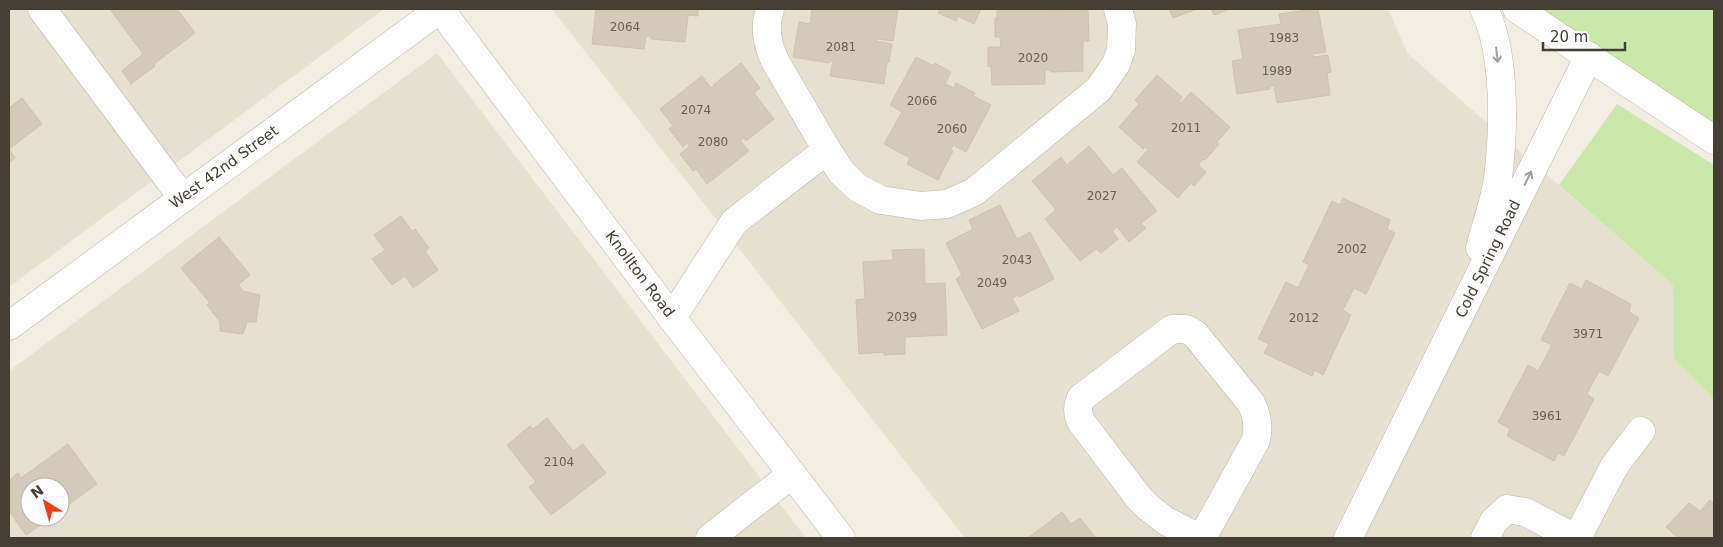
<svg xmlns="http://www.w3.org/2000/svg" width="1723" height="547" viewBox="0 0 1723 547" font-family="'DejaVu Sans',sans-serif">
<rect width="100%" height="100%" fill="#f2eee4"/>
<g fill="#e6e0d1" fill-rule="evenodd">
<path d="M9,9h375l-375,278z"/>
<path d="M552,9h836l20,45 265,231 1,73 40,41v139h-749z"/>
<path d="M437,53l369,485h-797v-167zM30,487h30v30h-30z"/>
</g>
<g fill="#cbe8ab">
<path d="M1539,9h175v116z"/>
<path d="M1617,104l97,61v234l-40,-41 -1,-73 -114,-100z"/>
</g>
<g fill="#d4cab9" stroke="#cfc2ac">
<path d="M110,9h67l18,24 -41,31 1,2 -24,18 -9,-13 21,-17z"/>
<path d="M596,9h102v7l-10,-1 -3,27 -34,-3v-3h-5l-2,13 -52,-5z"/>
<path d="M812,9h86l-5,32 -16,-2 -1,2 16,3 -3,18h-2l-3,22 -54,-8 3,-15h-3l-1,2 -36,-6 6,-35 11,2z"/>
<path d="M940,9h41l-7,15 -16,-8 -2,5 -18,-8z"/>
<path d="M997,9h53v1l38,-1 1,32h-6v30l-32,1 -1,-2h-5v14l-53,1 -1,-19 -3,1v-20h13l-1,-10h-5v-19h2z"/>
<path d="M1169,9h28l-24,9z"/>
<path d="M1211,9h19l-16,6z"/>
<path d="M1313,9h5l8,43 -13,2v3l15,-2 3,17 -4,1 3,22 -53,8 -3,-17h-4v3l-33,5 -5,-33 11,-2 -5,-29 43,-6 -2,-10z"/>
<path d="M916,57l18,9 1,-3 16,9 -6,12 9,4 2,-5 19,10 -2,3 18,9 -25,47 -13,-7 -2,5 2,1 -15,29 -31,-16 3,-6 -26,-14 18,-32 -12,-7z"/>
<path d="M741,63l19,25 -6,5 20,26 -28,22 -2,-3 -4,2 9,11 -42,33 -11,-15 -3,2 -13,-17 10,-8 -3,-3 -4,4 -14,-18 4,-3 -13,-17 42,-33 9,12 3,-2 -1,-1z"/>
<path d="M1157,75l25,22 -3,4 2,2 10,-11 39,35 -13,15 2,2 -14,16 -2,-1 -5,6 8,7 -12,14 -3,-3 -13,15 -41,-36 11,-12 -3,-3 -2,2 -24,-22 20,-23 -4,-4z"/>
<path d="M22,98l20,26 -33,25 6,9 -6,5v-55z"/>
<path d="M1089,146l24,29 9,-7 35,43 -16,12 5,5 -17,14 -12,-15 -5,4 6,8 -17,14 -5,-4 -16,12 -35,-42 11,-9 -24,-29 29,-24 6,8z"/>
<path d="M1343,198l47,22 -3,9 8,4 -29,61 -12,-6 -11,22 8,5 -28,60 -8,-5 -3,6 -48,-23 5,-9 -11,-5 28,-57 12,6 11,-23 -6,-3 29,-61 8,4z"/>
<path d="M1000,205l17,34 13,-7 24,47 -35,18 -1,-2 -6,3 7,13 -37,18 -26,-50 6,-4 -16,-32 27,-14 -4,-9z"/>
<path d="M401,216l11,15 3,-2 14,19 -4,3 13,19 -25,18 -8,-12 -13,9 -20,-26 13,-9 -11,-15z"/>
<path d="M219,237l31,38 -12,10 5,6 17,4 -4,27h-9l-4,12 -23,-3v-9l-13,-17 3,-2 -29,-35z"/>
<path d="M924,249l1,35 20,-1 2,52 -42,2v17l-21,1v-3l-25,2 -3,-54 9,-1 -2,-37 30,-2 -1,-10z"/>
<path d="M1586,280l45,24 -2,8 10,6 -31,58 -9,-5 -12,23 7,5 -30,57 -6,-3 -4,8 -47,-25 3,-7 -12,-7 30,-57 10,6 14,-26 -11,-5 29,-57 12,6z"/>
<path d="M547,418l26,33 10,-7 23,29 -55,42 -22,-28 7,-5 -29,-37 23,-19 3,3z"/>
<path d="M68,444l29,40 -37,27v-24h-30v30h22l-26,18 -17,-24v-31l9,-7 3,5z"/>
<path d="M1710,500l4,5v33h-39l2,-1 -11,-10 23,-24 11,8z"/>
<path d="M1062,512l9,12 9,-6 16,20h-68z"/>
</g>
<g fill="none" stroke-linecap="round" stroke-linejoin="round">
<defs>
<g id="minor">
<path d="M42,9l140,188"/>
<path d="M440,9l232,309 169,220"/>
<path d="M770,9c-6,19 -3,34 5,52l52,89 15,23 16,15 23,12 40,6 26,-2 27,-12 125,-103 17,-25 5,-14 1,-26 -4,-15"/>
<path d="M1517,9l197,131"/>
<path d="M1480,248c6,-23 15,-47 18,-70 6,-48 8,-126 -14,-169"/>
<path d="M672,318l62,-96 93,-72"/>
<path d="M9,326l431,-317"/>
<path d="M710,538l82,-64"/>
<path d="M1199,538l-33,-17 -17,-13 -10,-10 -57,-75c-5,-8 -5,-17 -1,-25l91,-69h14l9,5 56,69c6,12 8,24 5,37l-54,98"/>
<path d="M1348,538l241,-482"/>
<path d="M1485,538l9,-17 13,-12 18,3 50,26"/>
<path d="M1577,538l38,-73 26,-34"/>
</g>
</defs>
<use href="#minor" stroke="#beb6a6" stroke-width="29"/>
<use href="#minor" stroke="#fff" stroke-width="28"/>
</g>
<defs><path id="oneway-shaft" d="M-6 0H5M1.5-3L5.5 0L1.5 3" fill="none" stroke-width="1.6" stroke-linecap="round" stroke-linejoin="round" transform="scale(1.25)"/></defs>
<g stroke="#a29e9a">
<use href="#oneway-shaft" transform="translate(1497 55) rotate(83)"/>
<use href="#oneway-shaft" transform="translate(1528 178) rotate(-64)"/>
</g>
<g text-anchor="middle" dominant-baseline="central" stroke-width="4" stroke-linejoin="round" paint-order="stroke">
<g font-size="12" fill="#686155">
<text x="625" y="27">2064</text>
<text x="1284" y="38">1983</text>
<text x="841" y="47">2081</text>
<text x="1033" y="58">2020</text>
<text x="1277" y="71">1989</text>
<text x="922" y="101">2066</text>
<text x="696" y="110">2074</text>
<text x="1186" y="128">2011</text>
<text x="952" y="129">2060</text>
<text x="713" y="142">2080</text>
<text x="1102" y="196">2027</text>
<text x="1352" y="249">2002</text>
<text x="1017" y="260">2043</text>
<text x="992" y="283">2049</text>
<text x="902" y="317">2039</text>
<text x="1304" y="318">2012</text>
<text x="1588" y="334">3971</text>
<text x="1547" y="416">3961</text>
<text x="559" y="462">2104</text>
</g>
<g font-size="15" fill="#443e34" stroke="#fff">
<text transform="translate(224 167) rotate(-36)">West 42nd Street</text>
<text transform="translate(1488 259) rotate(-64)">Cold Spring Road</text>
<text transform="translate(640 274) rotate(53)">Knollton Road</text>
</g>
</g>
<rect width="1723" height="547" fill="none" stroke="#443e34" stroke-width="20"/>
<g transform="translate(45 502) rotate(323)"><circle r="24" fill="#ffffff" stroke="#b4b2ae"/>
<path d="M0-4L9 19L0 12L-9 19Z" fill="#fe380f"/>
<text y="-8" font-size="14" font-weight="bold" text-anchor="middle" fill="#443e34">N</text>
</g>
<path d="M1543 42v8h82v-8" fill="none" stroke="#443e34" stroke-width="2.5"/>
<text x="1550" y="42" font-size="15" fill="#443e34" stroke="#ffffff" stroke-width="4" paint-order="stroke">20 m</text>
</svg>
